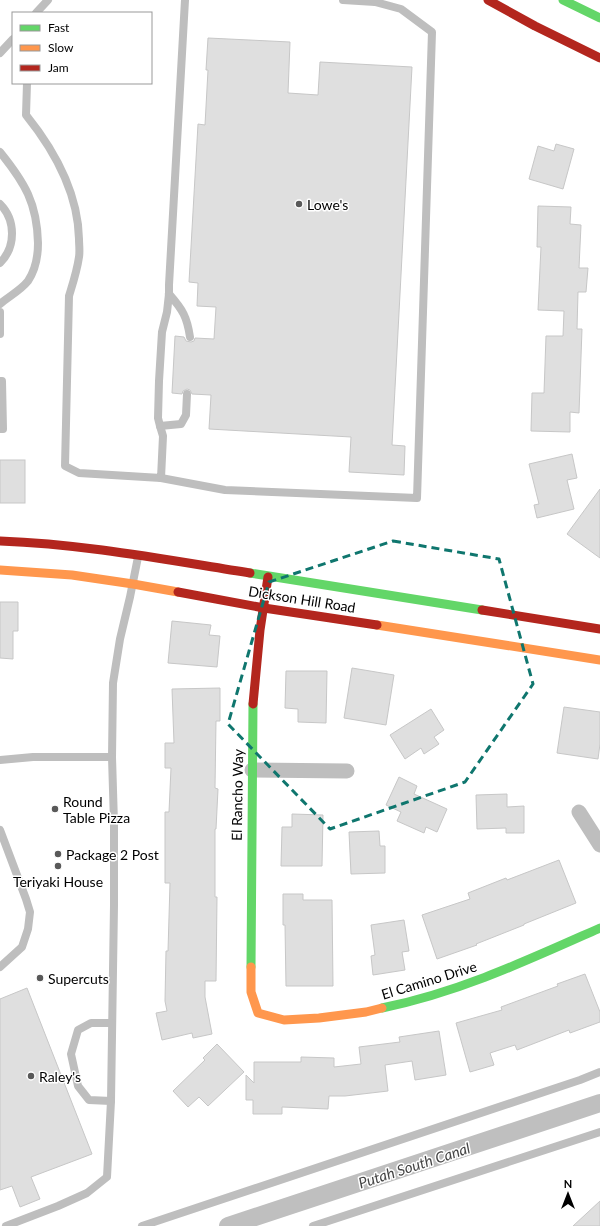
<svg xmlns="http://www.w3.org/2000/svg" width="600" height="1226" viewBox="0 0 600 1226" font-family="Lato,sans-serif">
<rect width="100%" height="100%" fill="#fff"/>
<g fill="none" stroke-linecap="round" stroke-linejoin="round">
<path stroke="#bfbfbf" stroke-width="18" d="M228,1226l372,-123"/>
</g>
<g fill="#dfdfdf" stroke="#c7c7c7">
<path d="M208,38l82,4 -2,51 30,2 2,-33 92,5 -20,378 13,1 -1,29 -55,-3 2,-35 -142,-8 2,-34 -19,-1 -2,-4 -3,-1 -4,2 -1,3 -10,-1 3,-57 9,1 2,4 5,1 3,-1 1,-3 19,1 2,-32 -19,-1 1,-23 -9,-1 9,-158 7,1 3,-55h-2z"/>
<path d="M556,144l18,5 -11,40 -34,-10 9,-33 16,5z"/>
<path d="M538,206l33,1 -1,17 11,1 -2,43h9l-2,24h-8l-1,37h5l-3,84 -9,-1v20l-39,-1 1,-38h12l2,-57h17l1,-25 -26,-1 3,-63h-4z"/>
<path d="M572,454l5,24 -10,2 7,29 -37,9 -3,-13 5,-1 -10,-40z"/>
<rect x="0" y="460" width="25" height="43"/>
<path d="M600,489v69l-33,-24z"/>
<path d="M0,602h18v29h-5v28l-13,-1z"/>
<path d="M172,621l39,4 -2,10 11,1 -3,31 -49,-4z"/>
<path d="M352,668l42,7 -8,50 -42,-7z"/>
<path d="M286,671h41l-1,52 -28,-1v-13l-13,-1z"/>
<path d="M220,688v33h-4l-1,67 3,1 -2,40h-1v68h2l-1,84h-11v16l7,37 -19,4 -1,-5 -30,7 -6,-27 11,-2 -2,-10 1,-50h2l2,-68h-5v-71h4l2,-44h-6v-25h9l-2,-54z"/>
<path d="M564,707l36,5v32l-2,15 -41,-6z"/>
<path d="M431,709l13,21 -10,7 5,7 -15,10 -3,-6 -16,11 -15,-24z"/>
<path d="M399,777l18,9 -3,8 33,15 -10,23 -11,-5 -2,6 -27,-12 4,-9 -15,-7z"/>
<path d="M507,794v13l17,-1v27h-18v-5l-29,1 -1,-34z"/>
<path d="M292,814l31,1 -1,51h-41l1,-39h10z"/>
<path d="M379,831l1,15h5v27l-34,1 -2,-42z"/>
<path d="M559,860l17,43 -52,21v1l-48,19 1,1 -40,14 -15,-44 48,-16 -2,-6 38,-15 1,2z"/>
<path d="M283,894h20v6h29l1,86h-47l-1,-61h-2z"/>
<path d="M404,920l5,31 -7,1 3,18 -32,5 -2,-19 4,-1 -4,-30z"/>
<path d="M585,974l15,38v10l-30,11 -1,-3 -52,20 -2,-5 -25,8 4,12 -24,7 -14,-49 46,-13 -1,-3 57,-21 -1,-2z"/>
<path d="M27,988l65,166 -61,23 9,22 -20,8 -8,-21 -12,4v-191z"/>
<path d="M439,1031l7,44 -31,5 -3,-19 -27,4 3,26 -43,5h-16l-1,13 -46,-2v7h-29v-14h-7v-25l8,8v-21h47v-5l33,1v9l27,-3 -2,-17 41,-5 -1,-5z"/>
<path d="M217,1044l27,28 -36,34 -9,-9 -11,10 -15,-16 32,-31 -2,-2z"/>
<path d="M600,1201v25h-27z"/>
</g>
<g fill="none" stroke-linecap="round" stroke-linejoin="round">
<g stroke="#bebebe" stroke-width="8">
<path d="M343,0l32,2 -3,-2"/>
<path d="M36,13l12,-13"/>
<path d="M0,53l13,-14"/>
<path d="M27,83l-1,32c29,36 52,77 53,124 0,6 1,12 0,18 -2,14 -6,26 -10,39l-4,170 14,7 82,5 2,-42 -3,-10 -2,-8 1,-37 3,-49 5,-20 2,-18v-9l16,-285"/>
<path d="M0,152c25,31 37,51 38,91 0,14 -2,26 -10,38 -8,10 -19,15 -28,23"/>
<path d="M0,204c16,16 16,43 0,59"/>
<path d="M169,294c14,16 18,23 21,43"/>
<path d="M0,312v22"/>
<path d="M0,381h2l1,48h-3"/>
<path d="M160,426l21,-2 5,-9 1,-21"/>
<path d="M161,478l64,12 192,8 15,-466 -31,-23 -26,-7"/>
<path d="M112,757l1,-74 7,-44 10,-42 8,-40"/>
<path d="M0,760l33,-3h79l2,66v82l-3,196 -4,76 -20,16 -29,13 -52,20"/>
<path d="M0,830l26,69 4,13 -2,17 -6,18 -22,20"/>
<path d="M111,1101l-22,-1 -11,-14 -7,-32 7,-24 13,-7h21"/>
<path d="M142,1226l438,-146 20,-8"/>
<path d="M313,1226l287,-94"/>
</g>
<g stroke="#bebebe" stroke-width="15">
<path d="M252,770l95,1"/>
<path d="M579,812l21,33"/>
</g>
<g stroke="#63d668" stroke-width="9">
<path d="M563,0l37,18"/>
<path d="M250,573l232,37"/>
<path d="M251,967l2,-263"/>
<path d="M382,1008c78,-16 146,-48 218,-80"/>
</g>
<g stroke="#ff974d" stroke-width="9">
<path d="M0,570l72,5 61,9 45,8"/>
<path d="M377,625l223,35"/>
<path d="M251,967v25l7,21 26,7 35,-2 47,-6 16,-4"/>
</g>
<g stroke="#b3261e" stroke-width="9">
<path d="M488,0l47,26 65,32"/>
<path d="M0,541c84,3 167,19 250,32"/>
<path d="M178,592l86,16 113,17"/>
<path d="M482,610l118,19"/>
<path d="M253,704l7,-74 8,-53"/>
</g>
</g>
<path fill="none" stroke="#0f766e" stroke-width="3" stroke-dasharray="8 5" stroke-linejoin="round" d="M393,541l106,18 34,125 -68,98 -135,47 -102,-105 41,-142z"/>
<g fill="#595959" stroke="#fff" stroke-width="1.5">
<circle cx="299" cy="204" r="4"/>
<circle cx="55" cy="809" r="4"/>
<circle cx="58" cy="854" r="4"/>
<circle cx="58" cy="866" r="4"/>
<circle cx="40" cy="978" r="4"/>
<circle cx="31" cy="1076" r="4"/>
</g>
<g text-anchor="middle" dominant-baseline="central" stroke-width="3" stroke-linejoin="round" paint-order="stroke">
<g font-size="14" fill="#000" stroke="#fff" text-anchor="start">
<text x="307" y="204">Lowe's</text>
<text x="63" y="801">Round<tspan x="63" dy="16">Table Pizza</tspan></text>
<text x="66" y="854">Package 2 Post</text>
<text x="58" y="881" text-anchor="middle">Teriyaki House</text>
<text x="48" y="978">Supercuts</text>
<text x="39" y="1076">Raley's</text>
</g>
<g font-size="14" fill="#000" stroke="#fff">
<text transform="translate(302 599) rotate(9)">Dickson Hill Road</text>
<text transform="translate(237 795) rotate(-89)">El Rancho Way</text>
<text transform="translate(429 980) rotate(-17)">El Camino Drive</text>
</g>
<g font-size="15" font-style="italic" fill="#444" stroke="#fff">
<text transform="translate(414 1165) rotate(-18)">Putah South Canal</text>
</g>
</g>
<rect x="12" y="12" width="140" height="72" fill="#ffffff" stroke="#999999"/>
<rect x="20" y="25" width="20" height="6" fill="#63d668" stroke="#999999"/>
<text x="48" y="32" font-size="12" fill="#000000">Fast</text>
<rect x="20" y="45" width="20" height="6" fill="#ff974d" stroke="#999999"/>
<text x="48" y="52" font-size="12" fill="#000000">Slow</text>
<rect x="20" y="65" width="20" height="6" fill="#b3261e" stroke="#999999"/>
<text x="48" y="72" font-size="12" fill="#000000">Jam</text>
<g transform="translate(568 1194)" stroke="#ffffff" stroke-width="3" paint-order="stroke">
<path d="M0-3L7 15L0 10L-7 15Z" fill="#000000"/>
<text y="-6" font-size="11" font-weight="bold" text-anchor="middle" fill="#000000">N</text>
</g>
</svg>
